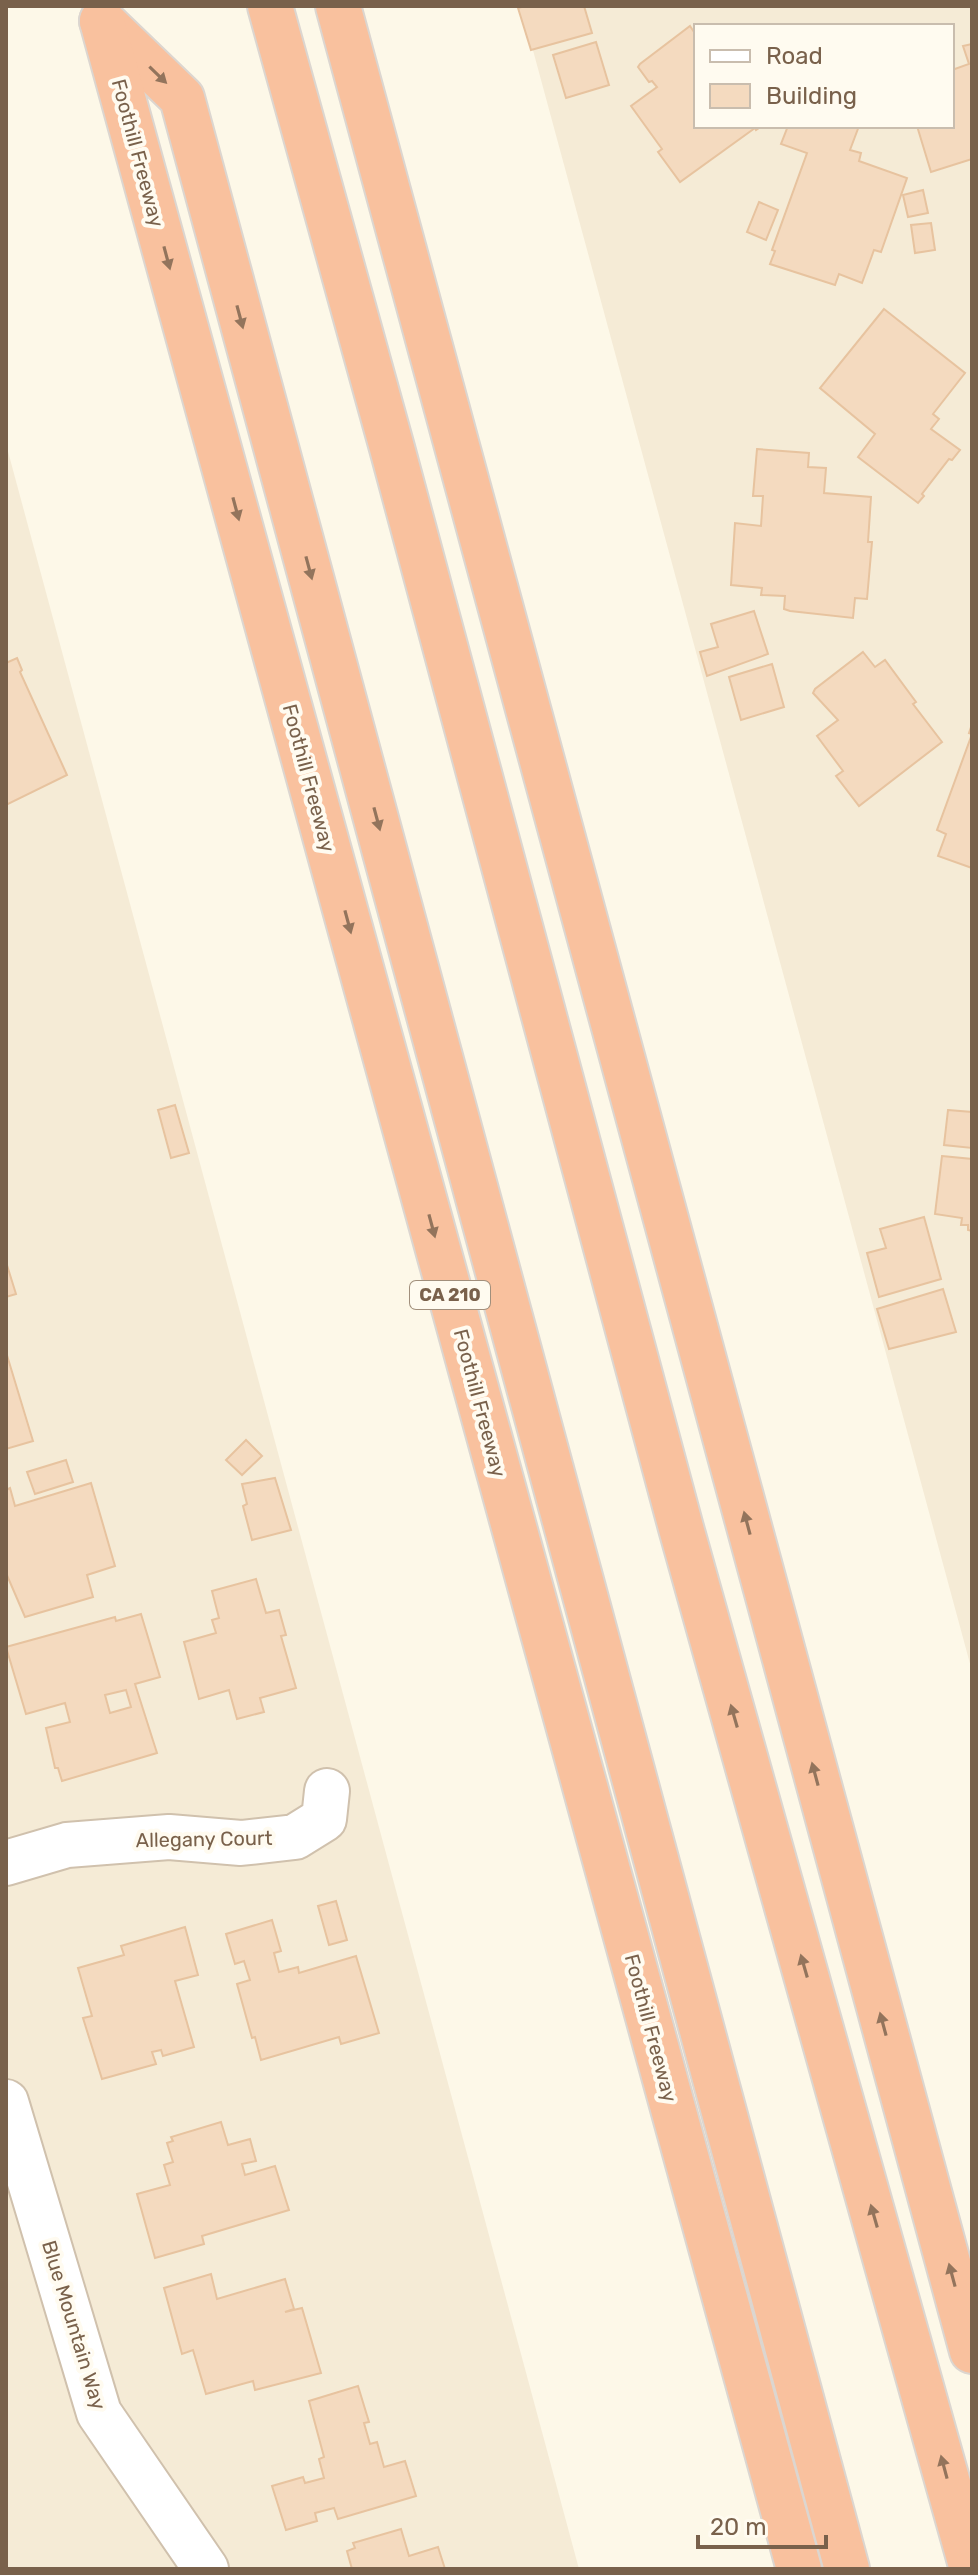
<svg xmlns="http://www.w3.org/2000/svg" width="978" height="2575" viewBox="0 0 978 2575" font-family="Rubik,sans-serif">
<rect width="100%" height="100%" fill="#fdf8e8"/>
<g fill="#f5ebd6" fill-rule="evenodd">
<path d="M521,6h451v1665zM696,26h256v100h-256z"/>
<path d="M6,444l573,2125h-573z"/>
</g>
<g fill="#f4dabf" stroke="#e7c39f" stroke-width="2" fill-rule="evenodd">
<path d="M525,6h59l8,27 -61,17 -13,-42z"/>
<path d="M690,26l6,9v91h66l-6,4 -1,-2 -75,54 -22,-30 4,-3 -31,-43 26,-19 -5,-6 -3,1 -11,-15 2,-3z"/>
<path d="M596,42l13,43 -43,13 -13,-43z"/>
<path d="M972,44v115l-41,13 -14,-46h35v-56l17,-6 -6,-18z"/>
<path d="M788,126h71l-9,24 11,3 -2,8 48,17 -26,74 -7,-2 -12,33 -23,-9 -4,11 -65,-21 5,-13 -3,-1 35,-97 -26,-9z"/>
<path d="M923,190l5,23 -20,4 -5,-22z"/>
<path d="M759,202l19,8 -12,30 -19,-8z"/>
<path d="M931,223l4,27 -20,3 -4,-28z"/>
<path d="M884,309l81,64 -32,41 6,5 -8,10 29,21 -8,10 -3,-1 -27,35 2,2 -6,7 -60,-46 17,-23 -55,-46z"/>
<path d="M757,449l52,4 -1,14 18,1 -2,25 47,4 -3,45h4l-5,57 -12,-1 -2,20 -63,-7 -6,-2 1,-13 -24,-1 1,-7 -31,-3 4,-62 26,3 2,-30h-10z"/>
<path d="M754,611l14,43 -61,22 -7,-24 18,-5 -7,-23z"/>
<path d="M863,652l12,15 10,-7 31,42 -3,2 29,38 -83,64 -23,-30 7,-5 -26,-35 21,-16 -25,-27 2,-4z"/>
<path d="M17,658l5,12 -2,2 47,103 -61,30v-142z"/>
<path d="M772,664l12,43 -43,13 -12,-43z"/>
<path d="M972,724v144l-34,-12 8,-22 -9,-4 35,-96 -3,-1z"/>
<path d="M175,1105l14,48 -18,5 -13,-48z"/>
<path d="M948,1110l24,2v36l-28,-3z"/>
<path d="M942,1156l30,3v72l-4,-1v-5h-7l1,-7 -27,-4z"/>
<path d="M924,1217l17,62 -62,18 -12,-44 19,-5 -6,-19z"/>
<path d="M6,1262l10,32 -10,3z"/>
<path d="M943,1289l13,43 -67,17 -12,-40z"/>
<path d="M6,1352l27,89 -27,8z"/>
<path d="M246,1440l16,16 -20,19 -16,-15z"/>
<path d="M66,1460l7,22 -38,12 -8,-22z"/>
<path d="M275,1478l16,52 -39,10 -9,-34 4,-2 -5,-20z"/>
<path d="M91,1483l24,83 -28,9 6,22 -68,20 -19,-44v-83l4,-2 5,18z"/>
<path d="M256,1579l10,34 13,-3 7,25 -5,1 15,52 -36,10 4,14 -27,7 -8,-29 -30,9 -15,-57 32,-9 -4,-13 7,-2 -7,-27z"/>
<path d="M141,1614l19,63 -25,7 22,69 -95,28 -4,-13h-3l-9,-40 24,-6 -5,-19 -39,11 -20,-67 109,-30 1,4zM126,1690l5,17 -21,6 -5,-18z"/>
<path d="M336,1901l11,39 -18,5 -11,-39z"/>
<path d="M272,1920l9,31 -7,2 5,19 19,-5 1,6 57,-17 23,77 -38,11 -2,-7 -78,23 -6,-23 -3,1 -15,-54 13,-4 -6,-19 -9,3 -9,-30z"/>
<path d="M185,1927l13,48 -23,6 19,66 -31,9 -2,-6 -9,2 4,12 -54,15 -19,-61 9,-2 -14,-48 46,-13 -3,-9z"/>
<path d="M221,2122l7,23 22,-6 6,22 -14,3 3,11 30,-9 14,44 -87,26 2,8 -49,14 -18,-64 33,-9 -6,-20 9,-3 -6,-19 6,-2 -2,-4z"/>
<path d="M211,2274l6,25 68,-20 9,30 -9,3 17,-4 19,65 -66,17 -2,-9 -47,13 -13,-44 -11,4 -18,-66z"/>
<path d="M358,2386l11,36 -5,1 6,21 7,-2 7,25 21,-6 11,35 -78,23 -4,-11 -19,5 2,8 -31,9 -14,-44 31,-9 2,6 19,-5 -5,-19 5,-2 -15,-56z"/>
<path d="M401,2529l8,27 29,-9 7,22h-93l-5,-18 8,-3 -2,-5z"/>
</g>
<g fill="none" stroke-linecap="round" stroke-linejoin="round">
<defs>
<g id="minor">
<path d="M6,1863l61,-18 102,-8 72,6 54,-6 29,-18 3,-28"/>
<path d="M6,2102l93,311 107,156"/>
</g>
<g id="highway">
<path d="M270,6l122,442 289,1080 291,1041"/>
<path d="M338,6l634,2345"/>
<path d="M102,21l80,77 665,2471"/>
<path d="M102,21l697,2548"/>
</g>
</defs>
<use href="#minor" stroke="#d0c1ad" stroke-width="48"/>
<use href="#highway" stroke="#dcd6d0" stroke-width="48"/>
<use href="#minor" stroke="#fff" stroke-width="44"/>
<use href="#highway" stroke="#f9c19e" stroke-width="44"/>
</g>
<defs><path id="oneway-solid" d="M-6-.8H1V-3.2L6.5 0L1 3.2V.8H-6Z" transform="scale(2)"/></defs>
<g fill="#93745c">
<use href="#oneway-solid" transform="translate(158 75) rotate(44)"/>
<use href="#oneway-solid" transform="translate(167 258) rotate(75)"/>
<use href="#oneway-solid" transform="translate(240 317) rotate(75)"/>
<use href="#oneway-solid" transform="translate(236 509) rotate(75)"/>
<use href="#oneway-solid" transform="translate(309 568) rotate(75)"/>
<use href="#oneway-solid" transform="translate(377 819) rotate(75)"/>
<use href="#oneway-solid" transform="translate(348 922) rotate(75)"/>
<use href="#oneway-solid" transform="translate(432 1226) rotate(75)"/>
<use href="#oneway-solid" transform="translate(747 1523) rotate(-105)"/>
<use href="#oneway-solid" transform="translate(734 1716) rotate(-106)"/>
<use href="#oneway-solid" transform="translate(815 1774) rotate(-105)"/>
<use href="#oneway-solid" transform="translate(804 1966) rotate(-106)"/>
<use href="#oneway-solid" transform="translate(883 2024) rotate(-105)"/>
<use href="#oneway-solid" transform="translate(874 2216) rotate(-106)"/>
<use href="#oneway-solid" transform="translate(952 2275) rotate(-105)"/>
<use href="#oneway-solid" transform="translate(944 2467) rotate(-105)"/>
</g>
<g text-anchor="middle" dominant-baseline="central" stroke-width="8" stroke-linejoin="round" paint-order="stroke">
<rect fill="#fffbf0" stroke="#a18f7c" stroke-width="2" x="410" y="1281" width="80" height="28" rx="6"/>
<g font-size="18" font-weight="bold" fill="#79614b">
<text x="450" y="1295">CA 210</text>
</g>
<g font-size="20" fill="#79614b" stroke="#fffbf0">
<text transform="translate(138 153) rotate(75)">Foothill Freeway</text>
<text transform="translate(309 778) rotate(75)">Foothill Freeway</text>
<text transform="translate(480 1403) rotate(75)">Foothill Freeway</text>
<text transform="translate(204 1839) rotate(-1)">Allegany Court</text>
<text transform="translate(651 2028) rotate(75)">Foothill Freeway</text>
<text transform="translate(74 2325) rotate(73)">Blue Mountain Way</text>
</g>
</g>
<rect width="978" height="2575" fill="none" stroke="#79614b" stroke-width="16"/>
<rect x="694" y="24" width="260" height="104" fill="#fffbf0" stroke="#c9bdae" stroke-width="2"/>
<rect x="710" y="50" width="40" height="12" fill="#ffffff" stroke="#c9bdae" stroke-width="2"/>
<text x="766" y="64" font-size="24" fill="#79614b">Road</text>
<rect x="710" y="84" width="40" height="24" fill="#f4dabf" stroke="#c9bdae" stroke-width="2"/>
<text x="766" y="104" font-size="24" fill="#79614b">Building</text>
<path d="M698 2535v12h128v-12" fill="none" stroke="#79614b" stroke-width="4"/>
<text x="710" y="2535" font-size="24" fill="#79614b" stroke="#fffbf0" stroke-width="6" paint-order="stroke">20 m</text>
</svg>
